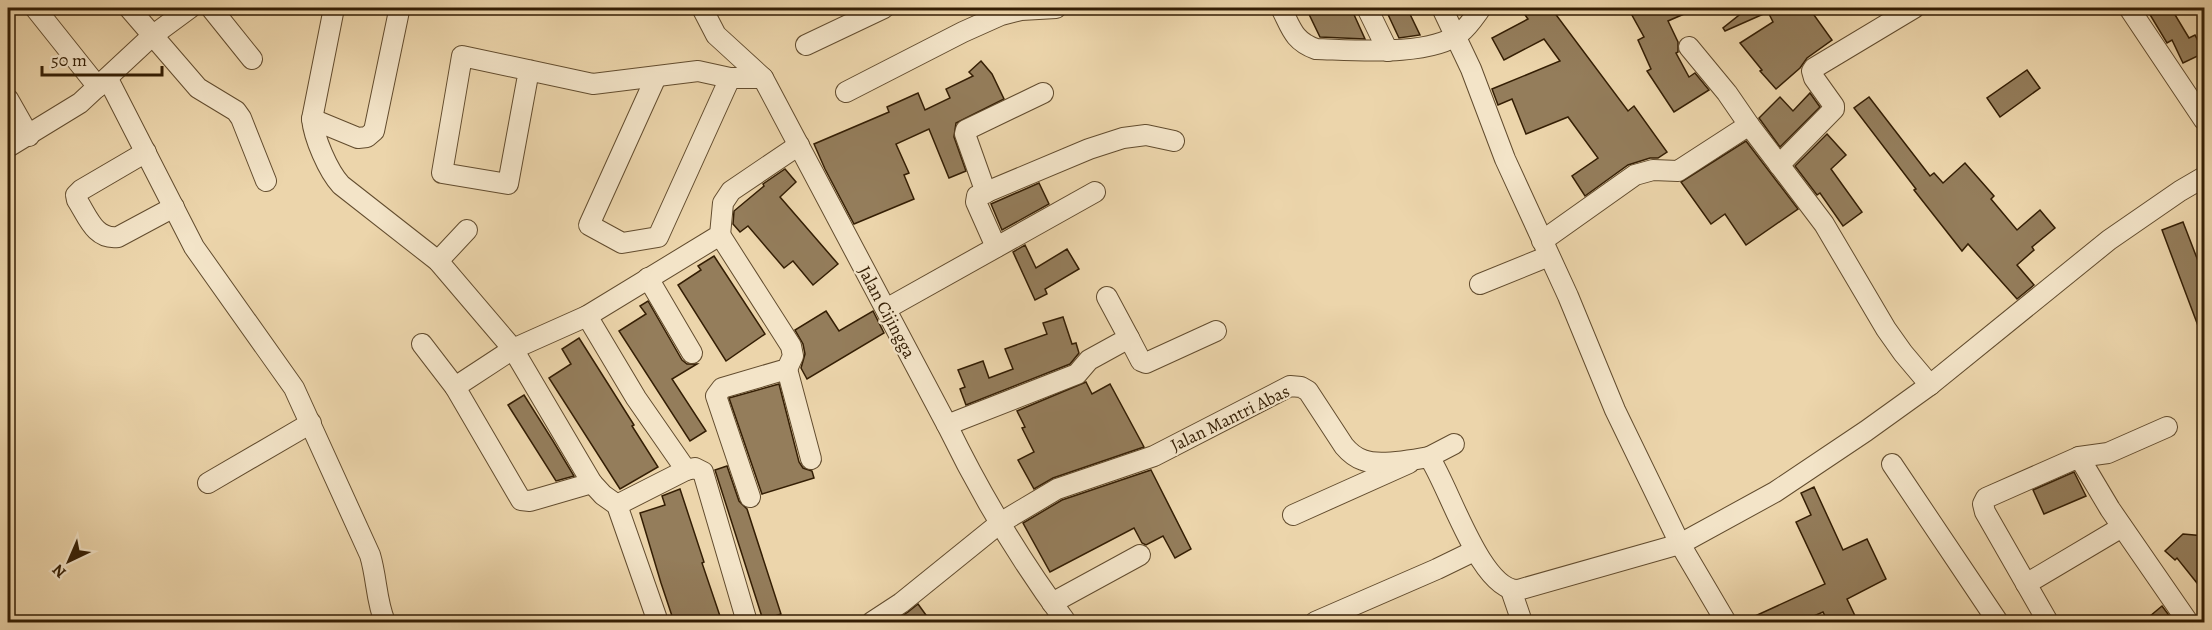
<svg xmlns="http://www.w3.org/2000/svg" width="2212" height="630" viewBox="0 0 2212 630" font-family="Alegreya,serif">
<rect width="100%" height="100%" fill="#ecd5ab"/>
<filter id="stains"><feTurbulence type="fractalNoise" baseFrequency=".00333" numOctaves="4"/><feColorMatrix values="0 0 0 0 .2 0 0 0 0 .09 0 0 0 0 .02 0 0 0 .5 -.17"/></filter>
<radialGradient id="worn" r=".72"><stop offset=".6" stop-color="#630" stop-opacity="0"/><stop offset="1" stop-color="#630" stop-opacity=".3"/></radialGradient>
<g fill="#947d5b" stroke="#341e04" stroke-width="1.5">
<path d="M1306,8h45l14,31 -45,-2z"/>
<path d="M1385,8h22l13,27 -21,3z"/>
<path d="M1520,8h31l77,103 6,-5 33,46 -9,6h-8l-22,7 -43,31 -13,-20 26,-18 -30,-41 -42,17 -14,-35 -14,6 -6,-16 68,-28 -16,-22 -40,21 -12,-22 36,-19z"/>
<path d="M1628,8h70l-30,13 10,21v10l-2,1 13,24 6,-4 14,17 -35,22 -27,-41 4,-2 -13,-29 6,-3z"/>
<path d="M1748,8h61l23,32 -25,18 -7,10 -24,21 -16,-18 2,-1 -22,-27 33,-21 -5,-10 -43,19 -2,-3z"/>
<path d="M2146,8h25l18,30 6,-3 9,18 -21,10 -11,-23 -5,3z"/>
<path d="M981,61l11,13 12,25 -48,24 -2,14 12,34 -17,7 -20,-49 -33,15 13,29 -5,2 10,24 -60,25 -29,-55 -11,-25 75,-32 -2,-5 31,-14 7,17 25,-12 -4,-9 27,-13 -4,-4z"/>
<path d="M2027,70l13,18 -40,29 -13,-19z"/>
<path d="M1810,93l10,14 -40,40 -21,-29 21,-21 13,14z"/>
<path d="M1869,97l61,79 4,-3 9,10 22,-20 29,33 -3,3 26,31 23,-20 15,18 -23,19 2,3 -17,15 17,20 -17,14 -49,-55 -6,7 -48,-61 2,-1 -62,-81z"/>
<path d="M1827,134l19,21 -15,14 31,43 -19,14 -23,-33 -3,2 -22,-29z"/>
<path d="M1746,141l52,68 -52,36 -21,-31 -14,10 -30,-42z"/>
<path d="M785,169l11,13 -16,15 58,67 -25,21 -20,-24 -9,7 -36,-42 -8,6 -7,-8 1,-13 30,-25 -1,-2z"/>
<path d="M1039,183l10,21 -47,26 -11,-26z"/>
<path d="M2183,222l22,57 -2,60 -41,-109z"/>
<path d="M1025,245l11,23 31,-19 12,20 -34,20 2,5 -12,6 -22,-48z"/>
<path d="M714,256l51,78 -39,27 -48,-76 23,-15 -3,-4z"/>
<path d="M648,301l34,59 5,4h10l-25,15 34,52 -16,10 -71,-110 27,-17 -6,-8z"/>
<path d="M826,311l13,20 34,-20 11,22 -77,46 -6,-11 4,-14 -2,-10 -8,-14z"/>
<path d="M1063,317l9,27 4,-1 3,10 -9,11 -104,41 -6,-16 5,-2 -7,-17 25,-9 6,17 24,-9 -8,-20 42,-15 -4,-11z"/>
<path d="M579,338l55,87 -2,1 26,41 -38,22 -71,-111 22,-14 -9,-15z"/>
<path d="M1086,382l6,12 18,-10 34,63 -91,31 -19,11 -16,-29 16,-8 -12,-24 3,-1 -8,-16z"/>
<path d="M779,384l20,78 4,6 9,3 2,7 -52,16 -33,-96z"/>
<path d="M524,395l29,46 21,35 -18,5 -48,-76z"/>
<path d="M727,466l12,35 8,8 34,105 -18,6 -48,-150z"/>
<path d="M1151,470l40,79 -16,9 -12,-22 -17,9 -4,-2 -8,-15 -84,44 -27,-49 39,-23z"/>
<path d="M2074,472l12,24 -42,18 -11,-24z"/>
<path d="M1814,487l29,63 24,-11 19,40 -39,20 11,23h-30l-5,-10 -23,10h-58l83,-38 -29,-62 15,-7 -10,-22z"/>
<path d="M680,489l24,73 -2,1 20,59h-48l-13,-39 -21,-70 25,-8 -3,-9z"/>
<path d="M2183,534l22,2v57l-28,-35 -2,2 -10,-9z"/>
<path d="M918,604l13,18h-38l15,-10z"/>
<path d="M2162,606l12,16h-31z"/>
</g>
<g fill="none" stroke-linecap="round" stroke-linejoin="round">
<defs>
<g id="minor">
<path d="M35,8l63,79"/>
<path d="M129,8l69,80 38,23 5,7 25,63"/>
<path d="M211,8l41,51"/>
<path d="M334,8l-22,111c2,19 16,52 29,66l97,76 75,88 79,134 11,12 14,10 41,117"/>
<path d="M702,8l14,27 47,43 184,347c34,70 73,135 119,197"/>
<path d="M1281,8c10,19 12,33 35,41 38,1 114,8 144,-16 9,-7 15,-17 21,-25"/>
<path d="M1367,8l21,43"/>
<path d="M1442,8l29,61 34,90 63,137 47,114 65,134 46,78"/>
<path d="M2129,8l75,112"/>
<path d="M806,45l78,-37"/>
<path d="M1689,47l38,46 22,32"/>
<path d="M529,70l-21,114 -66,-11 20,-117 131,28 105,-13 32,7h33"/>
<path d="M656,77l-67,148 33,18 36,-6 72,-159"/>
<path d="M108,79l86,168 100,141 76,167c7,23 6,46 15,67"/>
<path d="M846,92l117,-60 38,-17 20,-5 35,-2"/>
<path d="M8,99l21,37"/>
<path d="M312,119l46,19 9,-1 7,-6 25,-120"/>
<path d="M8,147l72,-44 72,-67 38,-28"/>
<path d="M146,152l-65,38 -5,5 1,5c11,17 18,40 41,37l56,-30"/>
<path d="M1779,165l55,-56v-3l-20,-28 -2,-7 2,-3 100,-60"/>
<path d="M986,193l-21,-59 1,-4 77,-37"/>
<path d="M720,235l71,111 2,10 -6,13 -65,19 -6,8 34,101"/>
<path d="M1542,241l93,-66 18,-5 25,1 71,-46 75,99 62,105 17,24 27,32"/>
<path d="M996,247l-20,-45 1,-6 112,-47 34,-11 23,-3 28,6"/>
<path d="M438,261l29,-31"/>
<path d="M648,278l44,75"/>
<path d="M1480,284l69,-28"/>
<path d="M886,309l209,-117"/>
<path d="M587,316l49,82 50,72 9,-2 8,4 44,150"/>
<path d="M1129,338l12,23 5,2 70,-32"/>
<path d="M422,344l33,43 66,113 9,1 62,-18"/>
<path d="M787,369l24,90"/>
<path d="M455,387l58,-38 74,-33 133,-81 3,-32 8,-12 68,-46"/>
<path d="M947,425l130,-51 12,-14 40,-22 -22,-41"/>
<path d="M1429,457l25,-13"/>
<path d="M2079,457l29,-4 59,-26"/>
<path d="M1892,464l106,158"/>
<path d="M208,483l103,-60"/>
<path d="M617,505l69,-35"/>
<path d="M1293,515l116,-52"/>
<path d="M2026,584l96,-57"/>
<path d="M1511,590l11,32"/>
<path d="M1052,603l88,-48"/>
<path d="M872,622l29,-19 99,-80 57,-34 97,-33 136,-70 11,1 7,4 36,55c5,6 10,11 19,14 15,6 50,0 66,-3 20,29 51,133 89,133l162,-46 95,-52 91,-61 64,-46 179,-145 71,-49 24,-14"/>
<path d="M1315,622l122,-53 37,-18"/>
<path d="M2048,622l-63,-110 -2,-8 3,-6 93,-41 31,52 78,113"/>
</g>
</defs>
<use href="#minor" stroke="#624c2e" stroke-width="22"/>
<use href="#minor" stroke="#f3e4c8" stroke-width="20"/>
</g>
<g text-anchor="middle" dominant-baseline="central" stroke-width="4.5" stroke-linejoin="round" paint-order="stroke">
<g font-size="18" fill="#341e04" stroke="#f3e4c8">
<text transform="translate(887 312) rotate(62)">Jalan Cijingga</text>
<text transform="translate(1230 418) rotate(-26)">Jalan Mantri Abas</text>
</g>
</g>
<rect width="2212" height="630" fill="none" stroke="#ecd5ab" stroke-width="30"/>
<rect x="9" y="9" width="2194" height="612" fill="none" stroke="#341e04" stroke-width="3"/>
<rect x="15" y="15" width="2182" height="600" fill="none" stroke="#341e04" stroke-width="1.5"/>
<g transform="translate(69 561) rotate(224)" stroke="#f3e4c8" stroke-width="4.5" paint-order="stroke">
<path d="M0-4.5L10 22L0 15L-10 22Z" fill="#341e04"/>
<text y="-9" font-size="16" font-weight="bold" text-anchor="middle" fill="#341e04">N</text>
</g>
<path d="M42 66v9h120v-9" fill="none" stroke="#341e04" stroke-width="3"/>
<text x="51" y="66" font-size="18" fill="#341e04" stroke="#f3e4c8" stroke-width="4.5" paint-order="stroke">50 m</text>
<rect width="100%" height="100%" filter="url(#stains)"/>
<rect width="100%" height="100%" fill="url(#worn)"/>
</svg>
